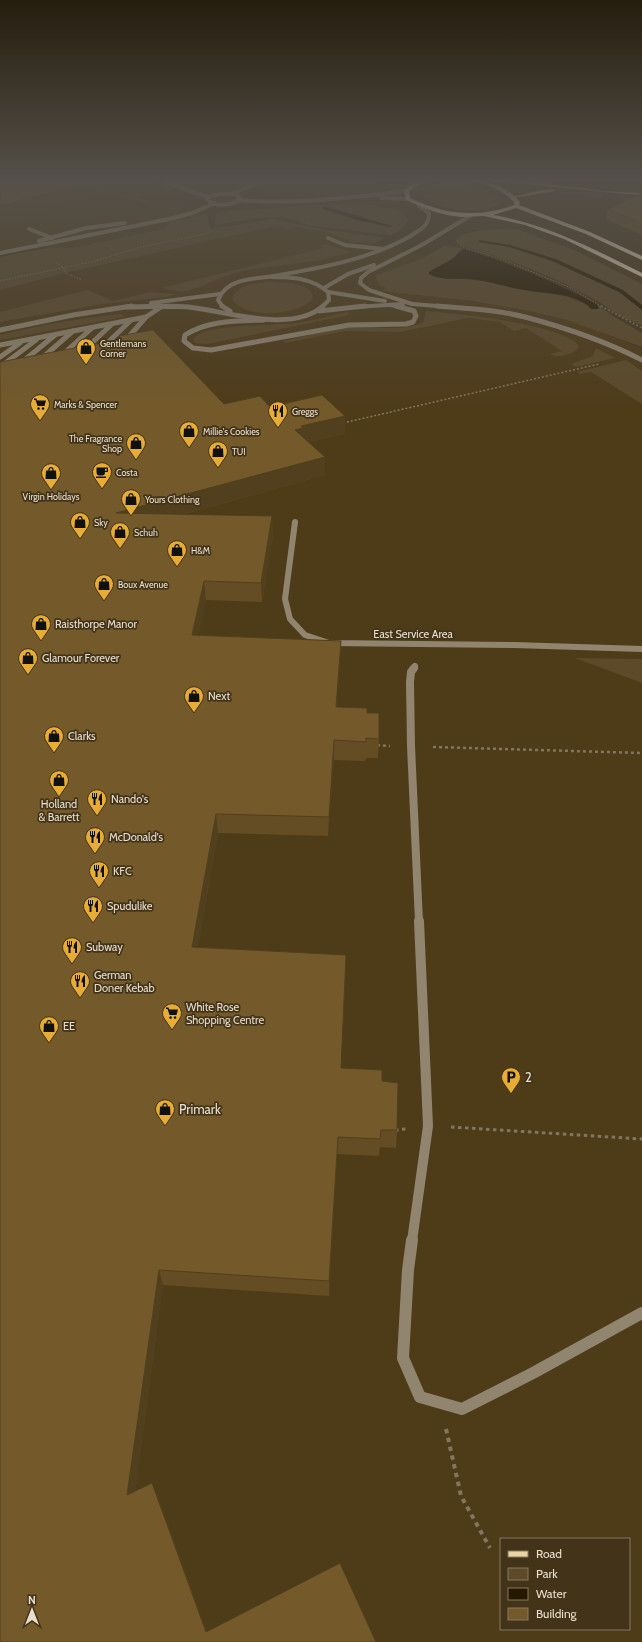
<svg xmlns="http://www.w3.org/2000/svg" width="642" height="1642" viewBox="0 0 642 1642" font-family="Cabin,sans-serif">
<rect width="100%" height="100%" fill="#433419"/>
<g fill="#4e3b18" fill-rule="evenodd">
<path d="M0,179h377l-6,6 -20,5 -53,6 -31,-1 -36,-9 -22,2 -27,8 4,4v4l-5,5 25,5 -36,8 -5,6 -91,20h-27l-6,-3 -41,8z"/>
<path d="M280,225l7,4 11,-2 32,6 21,9 24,1 52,13 -19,8 -18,6 -4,18 -3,1 7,3 82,9 52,9 43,10 46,16 29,13v1293h-642v-1352l65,-17zM501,1539h128v90h-128z"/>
</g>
<g fill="#5c4a29">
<path d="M447,183c16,1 43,3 52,19l-1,3c-17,9 -69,7 -77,-14l2,-4z"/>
<path d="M580,191l22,2v4l-47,-4z"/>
<path d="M333,204h32l34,6 9,9v2l-9,10 -8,4 -72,-8 -37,-10 -26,1 -40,7 -1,-2 1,-9 13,-3z"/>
<path d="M206,214l2,2v5l3,8 62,-10 50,10 62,9 -10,5 -24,-1 -21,-9 -32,-6 -11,2 -7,-4 -215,48 -65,17v-33l47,-9h27l91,-20 5,-6z"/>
<path d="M516,229l58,21 68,34v42c-7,-4 -15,-6 -22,-10 -7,-5 -14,-10 -21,-14 -44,-26 -93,-44 -142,-58l-2,-2c8,-15 46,-12 61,-13z"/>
<path d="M326,244l25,8 -31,8 -78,11 -19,6 -26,11 -15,4 -20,-4 161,-40 -3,-3z"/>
<path d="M446,245l18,4 -6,4 -5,6 -9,4 -7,14 48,4 33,8 47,7 34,13 -2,-5 16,12 29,17v14l-75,-27 -43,-10 -52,-9 -82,-9 -8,-2 4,-2 -6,-3 -4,-6 1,-4 44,-16z"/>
<path d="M267,282c12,0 50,0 45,18 -15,15 -66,20 -79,0v-4c7,-11 22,-13 34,-14z"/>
<path d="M88,290l25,11 37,-9 27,2 -11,3 -63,7 -103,18v-10z"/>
<path d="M425,311c28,2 140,13 154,35l-2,4c-8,4 -18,9 -27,4l12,-3 -36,-23 -12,3 -14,-9 -32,-4 -68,14 -56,-1 -59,12 -2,-2c22,-5 44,-11 67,-14 24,-3 49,7 73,-5l3,-8z"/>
<path d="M348,312l1,3 -142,29 -12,-1 -2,-3c6,-17 85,-14 103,-17 18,-2 35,-8 52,-11z"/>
<path d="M122,314l2,3 -124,23v-5c41,-10 80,-17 122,-21z"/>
<path d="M596,348l19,10 -39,9 -5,-3 22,-8z"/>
<path d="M626,360l16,11v33l-51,-32 -11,2 -3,-2z"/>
<path d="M575,658l67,1v24z"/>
</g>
<path fill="#251801" d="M464,249c47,14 90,33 133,55l2,5h-8c-15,-18 -51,-15 -72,-20 -16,-3 -31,-8 -48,-10 -13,-1 -30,2 -42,-5v-2c7,-5 15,-8 23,-13 5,-3 6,-8 12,-10z"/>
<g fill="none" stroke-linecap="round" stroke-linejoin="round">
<g fill="#251801" fill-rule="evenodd">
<path d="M323,207h4l65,19 -2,1 -33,-7 -34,-11z"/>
<path d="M479,240l31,5 46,14 67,31 19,15v5l-23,-18 -67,-31 -43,-14 -30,-5z"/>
</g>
<g stroke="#837660" stroke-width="1" stroke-dasharray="1.5 1.5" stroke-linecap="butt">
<path d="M85,183l43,15 16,-4"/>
<path d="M130,198l19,4"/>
<path d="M300,222l12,3"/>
<path d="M460,246l44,14 67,28 31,19"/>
<path d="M56,263l8,5 1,5 17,7"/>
<path d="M0,281l95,-20 42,-13 72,-15 6,-5 9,-2"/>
</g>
<g stroke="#837660" stroke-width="1.5" stroke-dasharray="2 2" stroke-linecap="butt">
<path d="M601,306l41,22"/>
<path d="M343,423l256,-59"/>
</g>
<g stroke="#837660" stroke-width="2.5" stroke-dasharray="3 3" stroke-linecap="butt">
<path d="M377,745l13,1"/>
<path d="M433,747l209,6"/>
</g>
<g stroke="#837660" stroke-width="3" stroke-dasharray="3.5 3.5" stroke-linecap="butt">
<path d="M451,1127l191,12"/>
<path d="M395,1130l11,-1"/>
</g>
<path stroke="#837660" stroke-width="4" stroke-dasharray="4.5 4.5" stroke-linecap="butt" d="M446,1429l15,67 29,52"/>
<g stroke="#918570" stroke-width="4">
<path d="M156,179l52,18"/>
<path d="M230,194l38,-15"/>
<path d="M29,229l23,9"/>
<path d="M328,238l17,7 38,4"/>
<path d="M39,241l47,-13 39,-5"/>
<path d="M0,253l169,-34 23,-6 23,-10"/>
<path d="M412,304l38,3"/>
<path d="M390,305l13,2"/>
</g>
<g stroke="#918570" stroke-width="5">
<path d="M437,306c29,2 60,4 88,11 38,10 82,25 117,43"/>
<path d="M264,320c-27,1 -56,0 -79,15l-1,6 9,7 18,2 138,-25 57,-1 7,-2 3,-6 -2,-5 -18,-5"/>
<path d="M125,341l21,-24"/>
<path d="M0,345l146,-28 15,-10"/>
<path d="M101,349l29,-28"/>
<path d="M81,353l31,-29"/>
<path d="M0,357l20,-14"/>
<path d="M60,357l32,-29"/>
<path d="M41,359l32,-28"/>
<path d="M21,363l34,-28"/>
<path d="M0,367l36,-27"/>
</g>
<g stroke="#918570" stroke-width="6">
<path d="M295,522l-10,77 5,20 15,16 24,8 185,2 128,4"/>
<path d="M413,669l2,-3"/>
</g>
<path stroke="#918570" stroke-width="8" d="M414,668l-3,4 -1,10 1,64 8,176"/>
<path stroke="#918570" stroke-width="10" d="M412,1241l16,-115 -9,-205"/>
<path stroke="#918570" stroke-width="12" d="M412,1240l-4,30 -5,88 17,39 42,12 71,-36 109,-60"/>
<g stroke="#918570" stroke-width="4">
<path d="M220,194h15l6,5c-9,6 -26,9 -34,0l4,-3z"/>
<path d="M381,198l27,1"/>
<path d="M240,200c53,5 113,-3 166,-9"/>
<path d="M271,277c21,0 41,1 57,15l1,8 -7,7"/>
<path d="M324,288l24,-14 26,-9"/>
<path d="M328,292l57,9"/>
<path d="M151,303l69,-9"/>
<path d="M412,304l-43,-14 -9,-7 1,-5 7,-6 52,-26 50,-30"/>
<path d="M126,307l6,-1"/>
<path d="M139,307h46"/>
<path d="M223,307l-5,-7c4,-10 11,-15 20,-18 12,-4 24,-4 36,-6 46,-8 93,-16 135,-39 9,-6 21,-11 20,-24l-10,-7"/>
<path d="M355,307l48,-3"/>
</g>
<g stroke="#918570" stroke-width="5">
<path d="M222,306l8,5"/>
<path d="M127,307c20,0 41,-2 62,0 36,4 103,27 134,-1"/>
<path d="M319,311l46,-5"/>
<path d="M0,330l73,-15 59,-9"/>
</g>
<g fill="#ebd3a8" fill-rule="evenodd">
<path d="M466,179h39l99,12 38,2v2c-59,-3 -116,-14 -175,-14l-2,-1z"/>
<path d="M554,189l2,2 -43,7 -2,-1 31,-7z"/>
</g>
<path fill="#f3e4ca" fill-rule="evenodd" d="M426,179h8c-8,4 -17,5 -25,12l1,7c34,17 68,20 104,7v-3c-10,-11 -23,-17 -39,-20 -6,-1 -13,0 -18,-3 23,0 47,4 63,23l-1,3 71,27 52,24v4l-56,-26 -70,-26 -23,7c53,9 101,34 149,58v4l-78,-38 -39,-14 -41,-9 -23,1 -14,-2 -15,-4 -26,-11 -2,-10 9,-6z"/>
</g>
<g fill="#644d24">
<path d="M601,179h41v1z"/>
<path d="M642,193v42l-36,-16 2,-10z"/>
<path d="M119,336l105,68 46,3 75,9v18l-37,8 17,15v18l-144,40 91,1 1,19 -11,67 -56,-2 -8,35 143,6 -1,19 -3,47 30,6 12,26 -1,19h-12l-1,3 -31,-1 -6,76 -110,-3 -20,114 148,8 -5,113 41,13 15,49 -1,18 -16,-1 -1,9 -42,-2 -8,142 -166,-11 -28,207 22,2 50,138 -207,10 119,-1302z"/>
</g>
<g fill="#513f1d">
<path d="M71,179h8l1,5 7,-2 2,17 -89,25v-18z"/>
<path d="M345,416v18l-42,9 -8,-13 6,-4z"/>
<path d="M325,457v18l-207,57 -2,-19z"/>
<path d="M272,516l1,19 -11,67 -1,-19z"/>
<path d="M204,581l2,19 -12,54 -2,-19z"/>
<path d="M341,641l-1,19 -4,67v-20z"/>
<path d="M334,740v20l-6,76 1,-19z"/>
<path d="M216,814l2,19 -23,133 -3,-19z"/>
<path d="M346,955v19l-6,112 1,-18z"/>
<path d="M338,1137l-1,17 -8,142v-15z"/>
<path d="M159,1270l4,15 -30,222 -6,-12z"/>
<path d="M152,1483l5,11 53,146 -4,-8z"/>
</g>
<g fill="#745a2a" stroke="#513f1d">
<path d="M0,179h78l9,3 -87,24z"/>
<path d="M642,193v30l-34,-14z"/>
<path d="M153,330l71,74 36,-8 10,11 52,-12 23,21 -44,10 2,2 -8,2 30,27 -209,56 156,3 -11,67 -57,-2 -12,54 149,6 -5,66 31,1v5h12v26l-13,-1v4l-32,-2 -5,77 -113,-3 -24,133 154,8 -5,113 41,2v11l16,2 -1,47h-16l-1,9 -42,-2 -9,144 -170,-11 -32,225 25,-12 54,149 134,-69 36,79h-376v-1280l122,-23 -3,-3z"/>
</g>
<linearGradient id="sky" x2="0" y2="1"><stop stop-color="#251d0e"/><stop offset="0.44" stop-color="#555049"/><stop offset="1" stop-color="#555049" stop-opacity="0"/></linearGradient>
<rect width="642" height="409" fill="url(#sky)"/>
<defs>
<symbol id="shop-pin" viewBox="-11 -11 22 30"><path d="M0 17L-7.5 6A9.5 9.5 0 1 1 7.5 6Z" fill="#e6ac36" stroke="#433419"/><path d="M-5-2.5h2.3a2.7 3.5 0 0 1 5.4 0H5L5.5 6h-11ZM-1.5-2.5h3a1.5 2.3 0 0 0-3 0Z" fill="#111"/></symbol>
<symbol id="supermarket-pin" viewBox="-11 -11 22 30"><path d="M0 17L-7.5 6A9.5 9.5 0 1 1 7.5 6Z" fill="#e6ac36" stroke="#433419"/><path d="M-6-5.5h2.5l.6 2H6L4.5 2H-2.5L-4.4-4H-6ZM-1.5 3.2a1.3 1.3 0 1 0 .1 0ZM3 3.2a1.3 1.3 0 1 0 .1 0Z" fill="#111"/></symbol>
<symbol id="restaurant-pin" viewBox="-11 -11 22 30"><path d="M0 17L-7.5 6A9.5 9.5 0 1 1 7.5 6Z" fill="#e6ac36" stroke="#433419"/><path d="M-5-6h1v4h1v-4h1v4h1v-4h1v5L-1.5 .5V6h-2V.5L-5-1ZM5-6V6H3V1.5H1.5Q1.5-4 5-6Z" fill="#111"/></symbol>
<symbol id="cafe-pin" viewBox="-11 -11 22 30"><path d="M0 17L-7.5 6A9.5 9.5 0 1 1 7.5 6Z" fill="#e6ac36" stroke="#433419"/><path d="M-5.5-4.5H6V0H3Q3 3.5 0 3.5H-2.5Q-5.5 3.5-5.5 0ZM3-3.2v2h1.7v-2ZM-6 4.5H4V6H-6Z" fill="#111"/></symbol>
<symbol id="parking-pin" viewBox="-11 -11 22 30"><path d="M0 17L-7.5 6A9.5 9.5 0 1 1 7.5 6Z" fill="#e6ac36" stroke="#433419"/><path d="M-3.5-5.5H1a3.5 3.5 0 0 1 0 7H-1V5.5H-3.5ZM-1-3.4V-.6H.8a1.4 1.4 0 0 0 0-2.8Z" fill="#111"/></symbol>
</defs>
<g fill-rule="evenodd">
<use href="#shop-pin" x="75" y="337" width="22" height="30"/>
<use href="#supermarket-pin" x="29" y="393" width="22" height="30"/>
<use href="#restaurant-pin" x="267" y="400" width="22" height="30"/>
<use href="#shop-pin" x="178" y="420" width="22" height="30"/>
<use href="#shop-pin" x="125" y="432" width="22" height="30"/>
<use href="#shop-pin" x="207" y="440" width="22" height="30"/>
<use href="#cafe-pin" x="91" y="461" width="22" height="30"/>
<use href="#shop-pin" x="40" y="462" width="22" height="30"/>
<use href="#shop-pin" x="120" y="488" width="22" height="30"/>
<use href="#shop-pin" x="69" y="511" width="22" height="30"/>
<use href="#shop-pin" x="109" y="521" width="22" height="30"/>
<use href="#shop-pin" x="166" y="539" width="22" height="30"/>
<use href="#shop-pin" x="93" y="573" width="22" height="30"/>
<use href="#shop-pin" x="30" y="613" width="22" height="30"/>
<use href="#shop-pin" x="17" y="647" width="22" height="30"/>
<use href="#shop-pin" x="183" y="685" width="22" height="30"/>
<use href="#shop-pin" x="43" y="725" width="22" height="30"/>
<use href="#shop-pin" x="48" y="769" width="22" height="30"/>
<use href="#restaurant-pin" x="86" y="788" width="22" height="30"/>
<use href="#restaurant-pin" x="84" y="826" width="22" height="30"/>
<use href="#restaurant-pin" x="88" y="860" width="22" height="30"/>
<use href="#restaurant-pin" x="82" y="895" width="22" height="30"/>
<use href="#restaurant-pin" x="61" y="936" width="22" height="30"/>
<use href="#restaurant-pin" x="69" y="970" width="22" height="30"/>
<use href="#supermarket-pin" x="161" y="1002" width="22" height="30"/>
<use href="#shop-pin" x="38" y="1015" width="22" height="30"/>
<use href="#parking-pin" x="500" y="1066" width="22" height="30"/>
<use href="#shop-pin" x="154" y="1098" width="22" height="30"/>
</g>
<g text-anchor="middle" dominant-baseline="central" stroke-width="3.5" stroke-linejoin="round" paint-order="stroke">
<g font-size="9" fill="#e7dece" stroke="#433419" text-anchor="start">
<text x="100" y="343">Gentlemans<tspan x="100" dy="10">Corner</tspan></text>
<text x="54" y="404">Marks &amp; Spencer</text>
<text x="292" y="411">Greggs</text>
<text x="203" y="431">Millie's Cookies</text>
<text x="122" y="438" text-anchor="end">The Fragrance<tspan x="122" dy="10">Shop</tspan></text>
<text x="232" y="451">TUI</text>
<text x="116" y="472">Costa</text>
<text x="51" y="496" text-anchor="middle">Virgin Holidays</text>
<text x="145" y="499">Yours Clothing</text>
<text x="94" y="522">Sky</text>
<text x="134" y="532">Schuh</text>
<text x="191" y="550">H&amp;M</text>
<text x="118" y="584">Boux Avenue</text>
</g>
<g font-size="11" fill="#e7dece" stroke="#433419" text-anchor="start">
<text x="55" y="624">Raisthorpe Manor</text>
<text x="42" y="658">Glamour Forever</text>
<text x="208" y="696">Next</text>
<text x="68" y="736">Clarks</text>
<text x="111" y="799">Nando's</text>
<text x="59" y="804" text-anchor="middle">Holland<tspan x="59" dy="13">&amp; Barrett</tspan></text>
<text x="109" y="837">McDonald's</text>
<text x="113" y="871">KFC</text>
<text x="107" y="906">Spudulike</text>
<text x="86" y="947">Subway</text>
<text x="94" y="975">German<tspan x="94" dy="13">Doner Kebab</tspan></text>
<text x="186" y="1007">White Rose<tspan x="186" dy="13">Shopping Centre</tspan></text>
<text x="63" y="1026">EE</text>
</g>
<g font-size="11" fill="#e7dece" stroke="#433419">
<text x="413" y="634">East Service Area</text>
</g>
<g font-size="13" fill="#e7dece" stroke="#433419" text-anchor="start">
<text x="525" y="1077">2</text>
<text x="179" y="1109">Primark</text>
</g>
</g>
<rect x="500" y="1538" width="130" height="92" fill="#433419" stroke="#857861"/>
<rect x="508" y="1551" width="20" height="6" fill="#ebd3a8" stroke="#857861"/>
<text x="536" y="1558" font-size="12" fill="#e7dece">Road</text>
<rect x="508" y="1568" width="20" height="12" fill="#5c4a29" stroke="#857861"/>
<text x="536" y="1578" font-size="12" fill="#e7dece">Park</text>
<rect x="508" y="1588" width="20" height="12" fill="#251801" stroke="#857861"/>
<text x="536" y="1598" font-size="12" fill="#e7dece">Water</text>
<rect x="508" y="1608" width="20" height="12" fill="#745a2a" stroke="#857861"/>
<text x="536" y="1618" font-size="12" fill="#e7dece">Building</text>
<g transform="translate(32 1610)" stroke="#433419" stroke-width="3" paint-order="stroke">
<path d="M0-3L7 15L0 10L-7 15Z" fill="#e7dece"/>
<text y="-6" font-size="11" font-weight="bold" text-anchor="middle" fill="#e7dece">N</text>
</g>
</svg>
